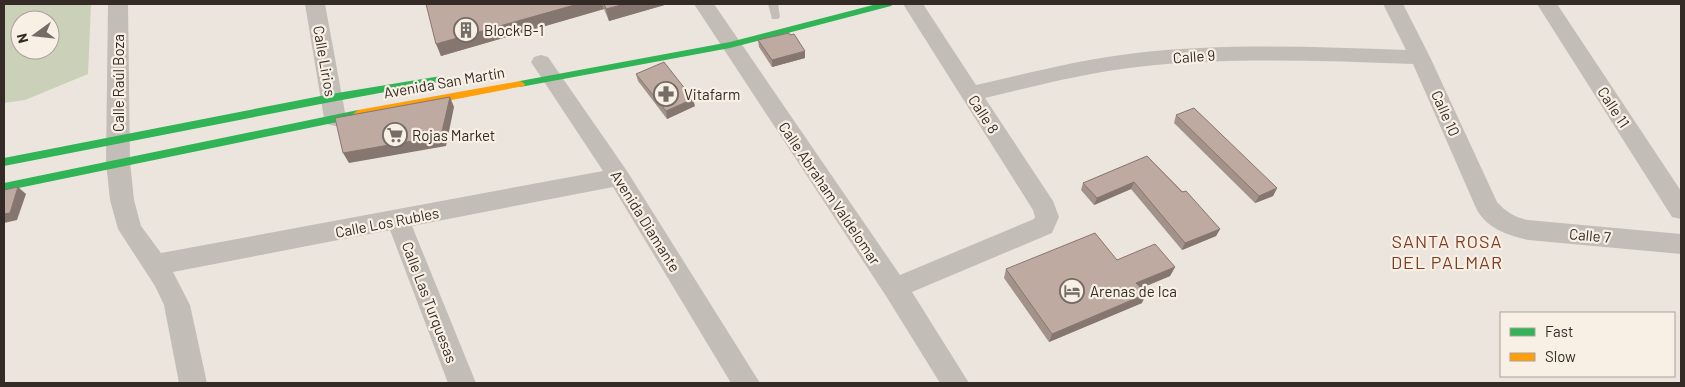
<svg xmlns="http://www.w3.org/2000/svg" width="1685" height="387" viewBox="0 0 1685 387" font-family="Barlow,sans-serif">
<rect width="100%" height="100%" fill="#ebe5de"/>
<path fill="#cbd0b9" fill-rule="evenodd" d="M4,4h87l-3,70 -63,26 -21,3zM20,20h30v30h-30z"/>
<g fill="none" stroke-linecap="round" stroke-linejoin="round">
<path fill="#c3bdb8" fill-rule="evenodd" d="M768,4h10l2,13 -2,2h-6z"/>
<g fill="#c3bdb8" fill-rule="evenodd">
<path d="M108,4h20l2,158 4,38 7,26 20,27 442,-82 -72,-109 3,-5 7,-2 7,2 79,114 133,212h-29l-118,-196 -201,39 64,157h-28l-58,-153 -217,42 17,33 17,78h-28l-15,-78 -9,-19 -37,-57 -8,-29 -4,-38z"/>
<path d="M305,4h20l21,114 -3,6 -8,2 -8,-2 -3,-6z"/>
<path d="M694,4h20l186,271 134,-56 1,-2 -2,-7 -130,-206h20l53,81c53,-12 106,-26 160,-32 90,-10 180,-6 270,-3l-23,-46h20l27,53 67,145c9,10 19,16 31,18l153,14v20l-153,-14c-21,-5 -42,-12 -52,-32l-63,-144c-92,-3 -185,-7 -276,3 -52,6 -102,19 -152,31l68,103 6,16 -7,16 -140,59 57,91h-29l-54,-87z"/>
<path d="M1537,4h20l124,187v28l-9,-2z"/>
</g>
<g fill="#30b455" fill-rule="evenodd">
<path d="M877,4h16l-2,2 -161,42 -210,39 -5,-3 5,-3 210,-39z"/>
<path d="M441,76l4,1 1,2 -1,2 -114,21 -327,64v-8l327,-64z"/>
<path d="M358,110l5,4 -1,3 -358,74v-8z"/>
</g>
<path fill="#ff9f0a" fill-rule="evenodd" d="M520,81l5,3 -1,2 -166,32 -5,-4 5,-4z"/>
</g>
<g fill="#a3928a">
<path d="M426,4h242l-59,17 -5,-12 -163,47z"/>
<path d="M758,40l47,18 -33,9 -13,-20z"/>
<path d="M636,74l59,32 -28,13 -29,-38z"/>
<path d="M1176,115l101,73 -4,8 -18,7 -81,-80z"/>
<path d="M1147,156l73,73 -4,7 -34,14 -51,-61 -37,16 -13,-15 2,-7z"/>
<path d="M1175,267l-5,9 -29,12 1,15 -93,39 -45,-64 2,-9z"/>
</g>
<g fill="#857770">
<path d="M578,4h24l2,5 -163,47 -5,-12z"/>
<path d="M625,4h43l-59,17 -3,-12z"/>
<path d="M805,51v7l-33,9v-7z"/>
<path d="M450,97l4,10 -8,39 -97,17 -6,-10z"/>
<path d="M693,99l2,7 -28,13 -1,-8z"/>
<path d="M1134,182l-3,7 -37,16 3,-7z"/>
<path d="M18,187l8,7 -9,26 -13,3v-9z"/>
<path d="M1277,188l-4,8 -18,7 4,-7z"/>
<path d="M1220,229l-4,7 -34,14 3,-7z"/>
<path d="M1175,267l-5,9 -38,16 4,-9z"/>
<path d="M1146,294l-4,9 -93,39 3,-8z"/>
</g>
<g fill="#beaaa0" stroke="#857770">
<path d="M426,4h152l-142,40z"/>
<path d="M604,4h21l-19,5z"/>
<path d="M789,33l1,2 4,-1 11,17 -33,9 -14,-20z"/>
<path d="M664,62l29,37 -27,12 -30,-37z"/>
<path d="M450,97l-9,39 -98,17 -8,-35z"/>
<path d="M1194,108l83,80 -18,8 -83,-81z"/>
<path d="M1147,156l35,36 4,-1 34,38 -35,14 -51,-61 -37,16 -14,-15z"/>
<path d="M18,187l-8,26 -6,1v-24z"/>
<path d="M1095,233l22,27 38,-16 20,23 -39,16 10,11 -94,40 -46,-65z"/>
</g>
<defs>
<symbol id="building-ring" viewBox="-11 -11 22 22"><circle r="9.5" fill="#f8f0e5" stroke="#746c67" stroke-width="1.5"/><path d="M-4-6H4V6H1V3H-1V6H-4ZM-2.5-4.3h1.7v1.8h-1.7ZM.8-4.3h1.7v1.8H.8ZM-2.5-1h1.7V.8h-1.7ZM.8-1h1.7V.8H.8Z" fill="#746c67"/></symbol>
<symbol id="pharmacy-ring" viewBox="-11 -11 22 22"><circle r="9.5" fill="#f8f0e5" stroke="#746c67" stroke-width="1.5"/><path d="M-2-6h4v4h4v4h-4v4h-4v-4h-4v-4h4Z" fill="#746c67"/></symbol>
<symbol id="supermarket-ring" viewBox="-11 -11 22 22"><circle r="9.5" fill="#f8f0e5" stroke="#746c67" stroke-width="1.5"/><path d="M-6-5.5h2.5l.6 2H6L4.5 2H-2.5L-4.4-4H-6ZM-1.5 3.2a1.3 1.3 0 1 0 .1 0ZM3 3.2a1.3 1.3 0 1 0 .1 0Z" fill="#746c67"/></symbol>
<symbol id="hotel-ring" viewBox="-11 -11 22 22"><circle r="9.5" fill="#f8f0e5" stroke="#746c67" stroke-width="1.5"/><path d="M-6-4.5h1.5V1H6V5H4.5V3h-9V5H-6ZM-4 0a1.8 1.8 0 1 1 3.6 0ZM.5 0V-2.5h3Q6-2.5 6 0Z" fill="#746c67"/></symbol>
</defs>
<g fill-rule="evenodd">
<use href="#building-ring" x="452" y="16" width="28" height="28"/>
<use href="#pharmacy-ring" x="652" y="80" width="28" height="28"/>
<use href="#supermarket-ring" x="381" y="121" width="28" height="28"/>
<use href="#hotel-ring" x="1058" y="277" width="28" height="28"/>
</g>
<g text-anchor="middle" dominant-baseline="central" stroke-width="4.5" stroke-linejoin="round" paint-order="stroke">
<g font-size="15" fill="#342b27" stroke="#f8f0e5" text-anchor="start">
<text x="484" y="30">Block B-1</text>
<text x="684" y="94">Vitafarm</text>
<text x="412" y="135">Rojas Market</text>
<text x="1090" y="291">Arenas de Ica</text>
</g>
<g font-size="15" fill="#342b27" stroke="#f8f0e5">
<text transform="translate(1194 56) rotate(-4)">Calle 9</text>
<text transform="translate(325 61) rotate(80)">Calle Lirios</text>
<text transform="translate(444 82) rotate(-10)">Avenida San Martín</text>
<text transform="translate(118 83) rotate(-90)">Calle Raúl Boza</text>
<text transform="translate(1614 107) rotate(57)">Calle 11</text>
<text transform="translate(1446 113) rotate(66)">Calle 10</text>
<text transform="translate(984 114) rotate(57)">Calle 8</text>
<text transform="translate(830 193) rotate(56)">Calle Abraham Valdelomar</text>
<text transform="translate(646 221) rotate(58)">Avenida Diamante</text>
<text transform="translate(387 222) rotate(-11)">Calle Los Rubles</text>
<text transform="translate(1590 235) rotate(5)">Calle 7</text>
<text transform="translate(430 302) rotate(69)">Calle Las Turquesas</text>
</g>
<g font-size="18" letter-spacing="1" fill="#7f3b23" stroke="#f8f0e5">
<text x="1447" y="241">SANTA ROSA<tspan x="1447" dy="21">DEL PALMAR</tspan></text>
</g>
</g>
<rect width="1685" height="387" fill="none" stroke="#342b27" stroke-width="10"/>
<rect x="1500" y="312" width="175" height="65" fill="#f8f0e5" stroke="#aaa199"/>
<rect x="1510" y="328" width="25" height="8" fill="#30b455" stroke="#aaa199"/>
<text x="1545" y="337" font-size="15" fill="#342b27">Fast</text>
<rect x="1510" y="353" width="25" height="8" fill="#ff9f0a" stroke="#aaa199"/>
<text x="1545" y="362" font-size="15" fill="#342b27">Slow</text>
<g transform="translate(35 35) rotate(255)"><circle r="24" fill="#f8f0e5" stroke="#aaa199"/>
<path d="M0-4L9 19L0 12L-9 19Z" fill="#746c67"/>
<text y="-8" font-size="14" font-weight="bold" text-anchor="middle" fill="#342b27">N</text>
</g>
</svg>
